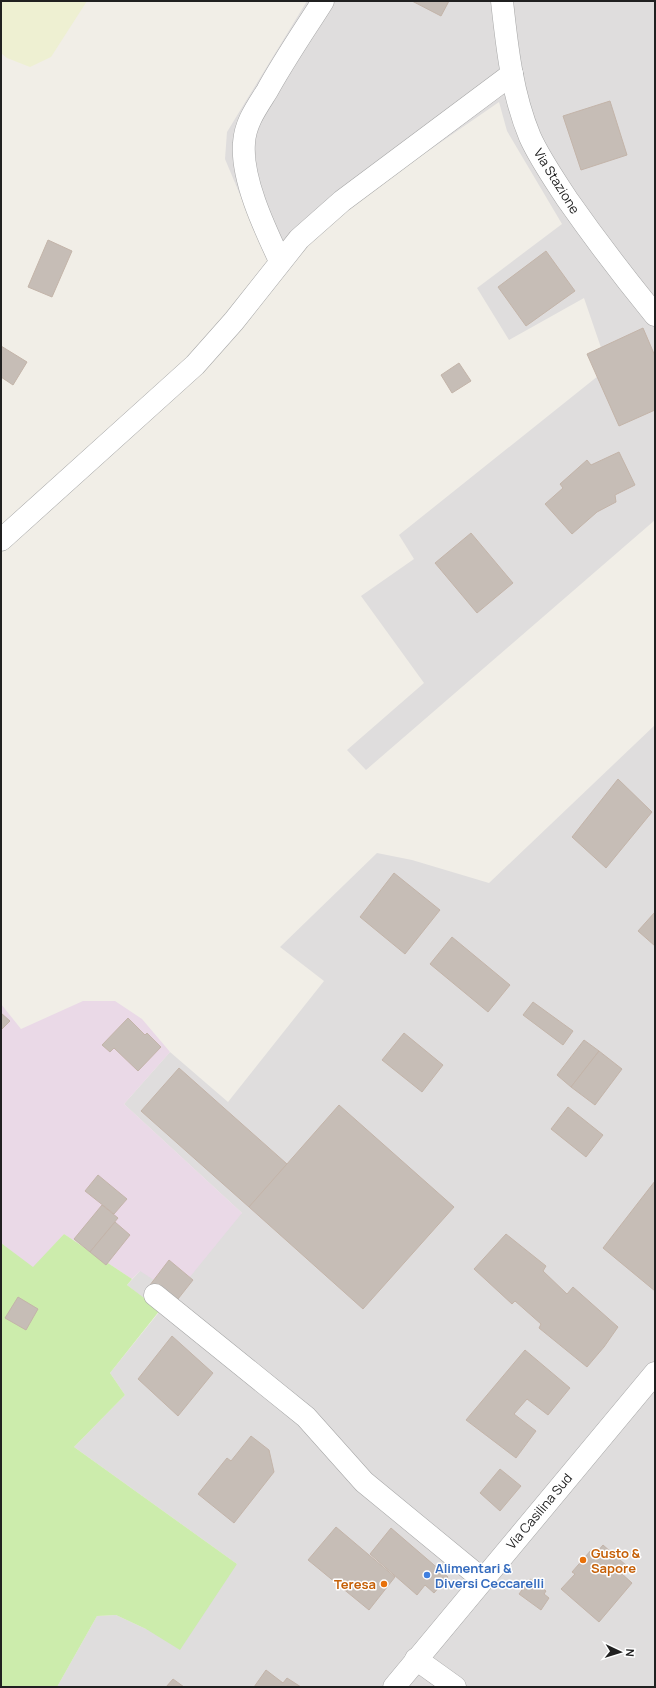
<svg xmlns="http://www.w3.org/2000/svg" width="656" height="1688" viewBox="0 0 656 1688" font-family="Manrope,sans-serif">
<rect width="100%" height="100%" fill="#f1eee7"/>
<g fill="#dfdddd">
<path d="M307,1h348v519l-289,250 -19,-20 77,-67 -63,-87 53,-37 -15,-24 209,-167 -24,-70 -75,42 -32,-52 85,-64 -55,-93 -8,-29 -152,105 -81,50 -41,-98 2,-27z"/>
<path d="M655,725v962h-598l40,-71 19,-1 30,14 91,-65 -163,-117 51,-52 -15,-22 50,-62 -33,-26 13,-14 102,-58 -118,-109 46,-52 58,50 96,-121 -44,-34 97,-94 35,7 77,23z"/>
</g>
<path fill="#ead9e7" d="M83,1001h32l27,18 28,33 -46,52 118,109 -66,81 -36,-23 -8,8 -68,-45 -31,34 -32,-25v-239l20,25z"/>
<path fill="#eef0d2" d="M1,1h86l-36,56 -21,10 -23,-9 -6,-5z"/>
<path fill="#ccecac" d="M64,1234l68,45 -5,6 33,25 -50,63 15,22 -51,52 163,117 -57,86 -34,-21 -30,-14 -19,1 -40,71h-56v-444l32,24z"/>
<g fill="#c6bdb6" stroke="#c3b4a9">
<path d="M412,1h37l-8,15z"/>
<path d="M610,101l17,54 -46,15 -18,-54z"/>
<path d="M48,240l24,11 -20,46 -24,-10z"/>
<path d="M546,251l29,40 -49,35 -28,-39z"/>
<path d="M643,328l12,28v54l-36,16 -32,-72z"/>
<path d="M1,346l26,16 -14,23 -12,-8z"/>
<path d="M459,363l12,18 -19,12 -11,-18z"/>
<path d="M619,452l16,33 -20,10 1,7 -19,10 -25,22 -27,-30 18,-16 -3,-4 27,-24 4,5z"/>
<path d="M471,533l42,50 -36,30 -42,-50z"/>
<path d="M618,779l34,33 -46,56 -34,-31z"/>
<path d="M394,873l46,37 -35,44 -45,-37z"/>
<path d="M655,912v34l-17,-15z"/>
<path d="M452,937l58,48 -22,27 -58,-48z"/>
<path d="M533,1002l40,29 -10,14 -40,-30z"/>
<path d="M1,1013l9,8 -9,9z"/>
<path d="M128,1018l17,17 2,-2 14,14 -23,24 -24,-23 -4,4 -8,-7z"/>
<path d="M404,1033l39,32 -21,27 -40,-32z"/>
<path d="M584,1040l15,11 -28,36 -14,-12z"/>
<path d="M599,1051l23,18 -27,36 -24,-18z"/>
<path d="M179,1068l108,96 -38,43 -108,-96z"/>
<path d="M339,1105l115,102 -91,102 -114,-102z"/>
<path d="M568,1107l35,28 -17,22 -35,-28z"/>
<path d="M98,1175l29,24 -13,15 -29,-23z"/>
<path d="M655,1181v110l-52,-43z"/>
<path d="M102,1205l16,13 -28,34 -16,-13z"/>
<path d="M115,1222l15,13 -24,30 -16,-13z"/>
<path d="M506,1234l40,32 -3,5 24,23 6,-7 45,40 -14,20 -17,20 -48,-39 2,-4 -26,-23 -3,3 -38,-35z"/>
<path d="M169,1260l24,20 -19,24 -24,-19z"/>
<path d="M18,1297l20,12 -12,21 -21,-12z"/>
<path d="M172,1336l41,37 -35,43 -40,-37z"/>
<path d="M525,1350l45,38 -22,27 -21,-16 -13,15 22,17 -20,27 -50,-38z"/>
<path d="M251,1436l18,14 5,22 -40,51 -36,-29 29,-36 4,3z"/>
<path d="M500,1469l21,17 -21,25 -20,-18z"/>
<path d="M336,1527l59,50 -26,33 -61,-50z"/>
<path d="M391,1528l57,49 -14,16 -9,-8 -8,10 -47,-41z"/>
<path d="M603,1545l24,21 -6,7 11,10 -33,39 -38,-33 14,-15 -3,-2 20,-23 4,4z"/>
<path d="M530,1579l16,12 -2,3 5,4 -8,12 -22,-16z"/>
<path d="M266,1670l17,13 4,-5 14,9h-47z"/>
<path d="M173,1679l11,8h-18z"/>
</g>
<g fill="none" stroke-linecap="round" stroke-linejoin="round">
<defs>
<g id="minor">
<path d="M502,1c5,46 10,93 28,136 10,22 24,42 37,62 28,40 57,78 88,116"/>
<path d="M280,261c-15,-32 -39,-82 -36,-118 1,-20 13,-36 23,-52 17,-31 37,-60 56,-90"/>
<path d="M1,540l194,-175 39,-44 65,-82 43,-38 170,-127"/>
<path d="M155,1295l151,122 58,65 118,97"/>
<path d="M416,1659l39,28"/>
<path d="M394,1687l261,-314"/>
</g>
</defs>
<use href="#minor" stroke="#a7a7a7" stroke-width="23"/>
<use href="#minor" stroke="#fff" stroke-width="22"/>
</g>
<g fill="#e8710a" stroke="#fff" stroke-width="1.5">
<circle cx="583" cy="1560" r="4"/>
<circle cx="384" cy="1584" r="4"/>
</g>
<circle fill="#3f7fe0" stroke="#fff" stroke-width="1.5" cx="427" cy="1575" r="4"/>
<g text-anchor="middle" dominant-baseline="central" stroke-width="3" stroke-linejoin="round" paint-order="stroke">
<g font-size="13" fill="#202020" stroke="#fff">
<text transform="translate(557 181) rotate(58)">Via Stazione</text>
<text transform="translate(539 1511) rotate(-50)">Via Casilina Sud</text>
</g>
<g font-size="13" font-weight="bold" fill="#c56008" stroke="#fff" text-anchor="start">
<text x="591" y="1553">Gusto &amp;<tspan x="591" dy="15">Sapore</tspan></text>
<text x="376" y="1584" text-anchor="end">Teresa</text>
</g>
<g font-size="13" font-weight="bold" fill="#366cbe" stroke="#fff" text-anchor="start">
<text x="435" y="1568">Alimentari &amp;<tspan x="435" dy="15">Diversi Ceccarelli</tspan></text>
</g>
</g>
<rect width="656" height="1688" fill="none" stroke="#202020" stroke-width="4"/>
<g transform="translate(620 1652) rotate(94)" stroke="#ffffff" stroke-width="3" paint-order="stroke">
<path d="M0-3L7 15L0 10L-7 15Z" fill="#202020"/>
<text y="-6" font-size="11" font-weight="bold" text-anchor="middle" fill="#202020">N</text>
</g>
</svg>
